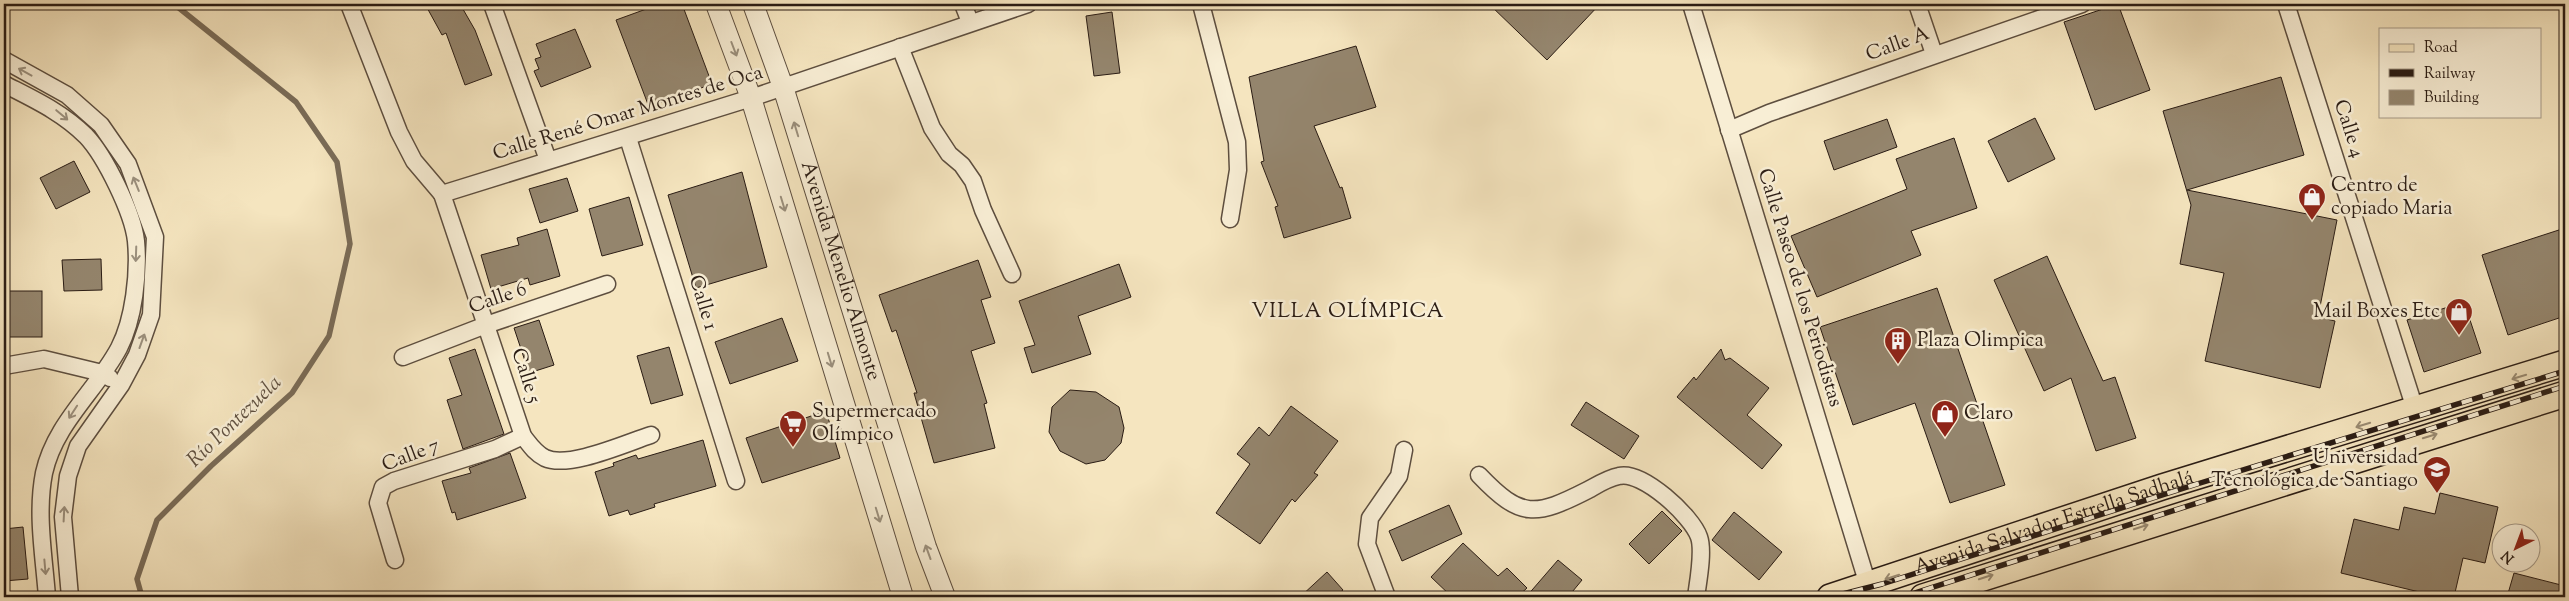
<svg xmlns="http://www.w3.org/2000/svg" width="2569" height="601" viewBox="0 0 2569 601" font-family="'Sorts Mill Goudy',serif">
<rect width="100%" height="100%" fill="#f5e5bf"/>
<filter id="stains"><feTurbulence type="fractalNoise" baseFrequency=".004" numOctaves="4"/><feColorMatrix values="0 0 0 0 .2 0 0 0 0 .09 0 0 0 0 .02 0 0 0 .5 -.17"/></filter>
<radialGradient id="worn" r=".72"><stop offset=".6" stop-color="#630" stop-opacity="0"/><stop offset="1" stop-color="#630" stop-opacity=".3"/></radialGradient>
<g fill="none" stroke-linecap="round" stroke-linejoin="round">
<path stroke="#7a6c58" stroke-width="5.5" d="M142,597l-5,-18 20,-59 54,-54 81,-73 37,-57 21,-92 -13,-82 -41,-60 -122,-98"/>
</g>
<g fill="#94856d" stroke="#2a1c14">
<path d="M425,4h35l15,26 17,45 -27,10 -19,-52 -4,2z"/>
<path d="M660,4h22l30,80 -63,23 -33,-87z"/>
<path d="M1489,4h111l-53,56z"/>
<path d="M2118,4l32,86 -55,20 -31,-88z"/>
<path d="M1112,12l8,61 -26,3 -8,-60z"/>
<path d="M575,29l16,38 -50,20 -7,-16 5,-2 -4,-10 6,-2 -5,-13z"/>
<path d="M1356,46l20,61 -62,19 26,62 2,-1 9,31 -67,20 -9,-31 3,-1 -17,-44 3,-1 -15,-84z"/>
<path d="M2281,77l23,78 -117,35 150,30 -19,97 17,4 -15,67 -115,-27 19,-88 -44,-9 11,-59 -28,-94z"/>
<path d="M2035,118l20,41 -47,23 -20,-41z"/>
<path d="M1887,119l10,28 -63,23 -10,-29z"/>
<path d="M1954,138l23,70 -66,23 10,24 -104,42 -26,-61 116,-47 -11,-30z"/>
<path d="M74,161l16,31 -34,17 -16,-31z"/>
<path d="M742,172l25,95 -71,21 -28,-93z"/>
<path d="M567,178l11,33 -38,12 -11,-34z"/>
<path d="M629,197l14,48 -41,11 -13,-47z"/>
<path d="M2565,228v88l-57,19 -26,-80z"/>
<path d="M547,229l13,47 -30,9 -2,-7 -37,11 -10,-34 38,-10 -2,-7z"/>
<path d="M2047,256l56,125 12,-4 21,61 -40,13 -25,-73 -27,13 -50,-111z"/>
<path d="M101,259l1,31 -38,1 -2,-31z"/>
<path d="M978,260l13,37 -10,3 14,43 -24,8 16,52 -3,1 11,44 -61,15 -20,-70h3l-21,-63 -4,2 -13,-37z"/>
<path d="M1119,264l12,33 -53,19 13,38 -59,19 -8,-25 11,-3 -16,-44z"/>
<path d="M1937,288l68,197 -55,18 -35,-100 -62,22 -33,-98z"/>
<rect x="4" y="291" width="38" height="46"/>
<path d="M2464,302l17,51 -57,19 -17,-52z"/>
<path d="M782,318l16,43 -68,23 -15,-42z"/>
<path d="M539,320l15,45 -25,8 -15,-45z"/>
<path d="M669,347l14,48 -32,9 -14,-48z"/>
<path d="M475,349l29,85 -41,15 -16,-49 15,-5 -13,-37z"/>
<path d="M1721,349l4,11 5,-2 39,30 -22,27 35,30 -20,24 -85,-72 17,-20 2,3z"/>
<path d="M1070,390l26,2 23,15 5,21 -3,15 -16,17 -19,4 -26,-13 -11,-19 3,-25z"/>
<path d="M1586,402l53,34 -15,23 -53,-34z"/>
<path d="M1291,406l47,35 -24,32 4,2 -23,27 -3,-3 -32,45 -44,-31 34,-49 -13,-10 22,-27 10,9z"/>
<path d="M826,411l14,47 -78,25 -16,-45z"/>
<path d="M703,440l13,46 -62,18 1,3 -25,8 -2,-5 -19,6 -14,-44 19,-6 -1,-3 23,-8 2,4z"/>
<path d="M510,453l16,45 -69,22 -2,-8 -3,1 -10,-32 29,-8 -2,-5z"/>
<path d="M2440,493l58,14 -13,56 -22,-5 -9,39h-14l-99,-24 13,-54 45,11 5,-23 31,7z"/>
<path d="M1449,505l13,29 -60,27 -13,-30z"/>
<path d="M1662,511l20,20 -33,33 -20,-20z"/>
<path d="M1734,512l48,40 -23,28 -47,-40z"/>
<path d="M23,527l5,52 -24,2v-52z"/>
<path d="M1463,543l35,33 9,-8 20,20 -10,9h-65l-21,-20z"/>
<path d="M1558,560l24,20 -14,17h-42z"/>
<path d="M1327,572l16,18 -8,7h-35z"/>
<path d="M2514,573l51,13v11h-58z"/>
</g>
<g fill="none" stroke-linecap="round" stroke-linejoin="round">
<defs>
<g id="minor">
<path d="M349,4l50,128 15,29 28,33 309,-96 277,-94"/>
<path d="M492,4l56,156"/>
<path d="M963,4l7,18"/>
<path d="M1201,4l36,138 1,28 -8,49"/>
<path d="M1691,4l177,581"/>
<path d="M1917,4l17,50"/>
<path d="M2286,4l129,405"/>
<path d="M900,47l32,81 17,26 13,11 11,16 10,29 29,64"/>
<path d="M4,60l63,35 34,30 27,39 27,73 -4,78 -14,40 -16,30 -43,61 -10,30 -5,41 7,80"/>
<path d="M4,84c29,15 58,28 82,52 19,20 47,77 50,105 3,32 -2,78 -17,107 -23,43 -64,75 -75,125 -8,41 0,83 3,124"/>
<path d="M1729,130l40,-17 313,-109"/>
<path d="M628,138l108,343"/>
<path d="M442,194l81,242c7,9 12,17 22,22 24,11 81,-15 106,-23"/>
<path d="M403,357l83,-32 121,-41"/>
<path d="M4,366l40,-7 58,14 8,5"/>
<path d="M1479,475c42,44 56,42 109,15 9,-5 20,-12 31,-14 23,-6 73,40 80,61 5,14 -1,45 -3,60"/>
<path d="M395,560l-17,-57 5,-16 11,-6 101,-32 28,-13"/>
<path d="M1387,597l-20,-53 3,-26 29,-42 5,-26"/>
</g>
<g id="tertiary">
<path d="M716,4l35,94 152,499"/>
<path id="s1" d="M753,4l30,83 143,460 19,50"/>
</g>
<g id="primary">
<path id="s2" d="M1830,597l332,-110 403,-124"/>
<path d="M1923,597l642,-203"/>
</g>
</defs>
<use href="#minor" stroke="#5d4e3f" stroke-width="19"/>
<use href="#tertiary" stroke="#5d4e3f" stroke-width="22"/>
<use href="#primary" stroke="#2a1c14" stroke-width="28"/>
<use href="#minor" stroke="#f8eed5" stroke-width="16"/>
<use href="#tertiary" stroke="#f8eed5" stroke-width="20"/>
<use href="#primary" stroke="#f5e5bf" stroke-width="25"/>
<defs>
<g id="rail">
<path d="M1831,597l51,-13 315,-100 368,-113"/>
<path d="M1902,597l663,-211"/>
</g>
</defs>
<use href="#rail" stroke="#2a1c14" stroke-width="5.5"/>
<use href="#rail" stroke="#f8eed5" stroke-width="4" stroke-dasharray="11" stroke-linecap="butt"/>
</g>
<defs><path id="oneway-shaft" d="M-6 0H5M1.5-3L5.5 0L1.5 3" fill="none" stroke-width="1.6" stroke-linecap="round" stroke-linejoin="round" transform="scale(1.25)"/></defs>
<g stroke="#9b907e">
<use href="#oneway-shaft" transform="translate(734 49) rotate(69)"/>
<use href="#oneway-shaft" transform="translate(25 72) rotate(-151)"/>
<use href="#oneway-shaft" transform="translate(62 115) rotate(40)"/>
<use href="#oneway-shaft" transform="translate(796 129) rotate(-107)"/>
<use href="#oneway-shaft" transform="translate(136 184) rotate(-112)"/>
<use href="#oneway-shaft" transform="translate(783 204) rotate(73)"/>
<use href="#oneway-shaft" transform="translate(136 254) rotate(92)"/>
<use href="#oneway-shaft" transform="translate(142 341) rotate(-70)"/>
<use href="#oneway-shaft" transform="translate(830 360) rotate(73)"/>
<use href="#oneway-shaft" transform="translate(73 412) rotate(123)"/>
<use href="#oneway-shaft" transform="translate(64 514) rotate(-87)"/>
<use href="#oneway-shaft" transform="translate(878 515) rotate(73)"/>
<use href="#oneway-shaft" transform="translate(928 552) rotate(-110)"/>
<use href="#oneway-shaft" transform="translate(45 567) rotate(85)"/>
</g>
<g stroke="#9a8b72">
<use href="#oneway-shaft" transform="translate(2519 377) rotate(163)"/>
<use href="#oneway-shaft" transform="translate(2363 425) rotate(163)"/>
<use href="#oneway-shaft" transform="translate(2430 436) rotate(-17)"/>
<use href="#oneway-shaft" transform="translate(2141 527) rotate(-18)"/>
<use href="#oneway-shaft" transform="translate(1892 577) rotate(162)"/>
<use href="#oneway-shaft" transform="translate(1986 577) rotate(-18)"/>
</g>
<defs>
<symbol id="shop-pin" viewBox="-11 -11 22 30"><path d="M0 17L-7.5 6A9.5 9.5 0 1 1 7.5 6Z" fill="#8f2418" stroke="#f8eed5"/><path d="M-5-2.5h2.3a2.7 3.5 0 0 1 5.4 0H5L5.5 6h-11ZM-1.5-2.5h3a1.5 2.3 0 0 0-3 0Z" fill="#fff"/></symbol>
<symbol id="building-pin" viewBox="-11 -11 22 30"><path d="M0 17L-7.5 6A9.5 9.5 0 1 1 7.5 6Z" fill="#8f2418" stroke="#f8eed5"/><path d="M-4-6H4V6H1V3H-1V6H-4ZM-2.5-4.3h1.7v1.8h-1.7ZM.8-4.3h1.7v1.8H.8ZM-2.5-1h1.7V.8h-1.7ZM.8-1h1.7V.8H.8Z" fill="#fff"/></symbol>
<symbol id="supermarket-pin" viewBox="-11 -11 22 30"><path d="M0 17L-7.5 6A9.5 9.5 0 1 1 7.5 6Z" fill="#8f2418" stroke="#f8eed5"/><path d="M-6-5.5h2.5l.6 2H6L4.5 2H-2.5L-4.4-4H-6ZM-1.5 3.2a1.3 1.3 0 1 0 .1 0ZM3 3.2a1.3 1.3 0 1 0 .1 0Z" fill="#fff"/></symbol>
<symbol id="university-pin" viewBox="-11 -11 22 30"><path d="M0 17L-7.5 6A9.5 9.5 0 1 1 7.5 6Z" fill="#8f2418" stroke="#f8eed5"/><path d="M0-5L7-2L0 1L-7-2ZM-4 1L0 2.5L4 1V4Q0 6-4 4Z" fill="#fff"/></symbol>
</defs>
<g fill-rule="evenodd">
<use href="#shop-pin" x="2296" y="181" width="32" height="43"/>
<use href="#shop-pin" x="2443" y="296" width="32" height="43"/>
<use href="#building-pin" x="1882" y="325" width="32" height="43"/>
<use href="#shop-pin" x="1929" y="398" width="32" height="43"/>
<use href="#supermarket-pin" x="777" y="408" width="32" height="43"/>
<use href="#university-pin" x="2421" y="454" width="32" height="43"/>
</g>
<g text-anchor="middle" dominant-baseline="central" stroke-width="5" stroke-linejoin="round" paint-order="stroke">
<g font-size="20" fill="#2a1c14" stroke="#f8eed5">
<text transform="translate(1898 45) rotate(-20)">Calle A</text>
<text transform="translate(628 114) rotate(-17)">Calle René Omar Montes de Oca</text>
<text transform="translate(2348 129) rotate(72)">Calle 4</text>
<text stroke="none"><textPath href="#s1" startOffset="281">Avenida Menelio Almonte</textPath></text>
<text transform="translate(1799 288) rotate(73)">Calle Paseo de los Periodistas</text>
<text transform="translate(498 299) rotate(-19)">Calle 6</text>
<text transform="translate(702 303) rotate(73)">Calle 1</text>
<text transform="translate(525 376) rotate(72)">Calle 5</text>
<text transform="translate(411 456) rotate(-21)">Calle 7</text>
<text stroke="none"><textPath href="#s2" startOffset="236">Avenida Salvador Estrella Sadhalá</textPath></text>
</g>
<g font-size="20" fill="#2a1c14" stroke="#f8eed5" text-anchor="start">
<text x="2331" y="186">Centro de<tspan x="2331" dy="23">copiado Maria</tspan></text>
<text x="2440" y="312" text-anchor="end">Mail Boxes Etc</text>
<text x="1917" y="341">Plaza Olimpica</text>
<text x="812" y="412">Supermercado<tspan x="812" dy="23">Olímpico</tspan></text>
<text x="1964" y="414">Claro</text>
<text x="2418" y="458" text-anchor="end">Universidad<tspan x="2418" dy="23">Tecnológica de Santiago</tspan></text>
</g>
<g font-size="21" letter-spacing="1" fill="#2a1c14" stroke="#f8eed5">
<text x="1348" y="312">VILLA OLÍMPICA</text>
</g>
<g font-size="21" font-style="italic" fill="#605141" stroke="#f8eed5">
<text transform="translate(235 422) rotate(-44)">Río Pontezuela</text>
</g>
</g>
<rect width="2569" height="601" fill="none" stroke="#f5e5bf" stroke-width="20"/>
<rect x="5" y="5" width="2559" height="591" fill="none" stroke="#2a1c14" stroke-width="2.5"/>
<rect x="10" y="10" width="2549" height="581" fill="none" stroke="#2a1c14"/>
<rect x="2379" y="28" width="162" height="90" fill="#f8eed5" stroke="#a69a88"/>
<rect x="2389" y="44" width="25" height="8" fill="#f5e5bf" stroke="#a69a88"/>
<text x="2424" y="52" font-size="15" fill="#2a1c14">Road</text>
<rect x="2389" y="69" width="25" height="8" fill="#2a1c14" stroke="#a69a88"/>
<text x="2424" y="78" font-size="15" fill="#2a1c14">Railway</text>
<rect x="2389" y="90" width="25" height="15" fill="#94856d" stroke="#a69a88"/>
<text x="2424" y="102" font-size="15" fill="#2a1c14">Building</text>
<g transform="translate(2516 548) rotate(222)"><circle r="24" fill="#f8eed5" stroke="#a69a88"/>
<path d="M0-4L9 19L0 12L-9 19Z" fill="#8f2418"/>
<text y="-8" font-size="14" font-weight="bold" text-anchor="middle" fill="#2a1c14">N</text>
</g>
<rect width="100%" height="100%" filter="url(#stains)"/>
<rect width="100%" height="100%" fill="url(#worn)"/>
</svg>
